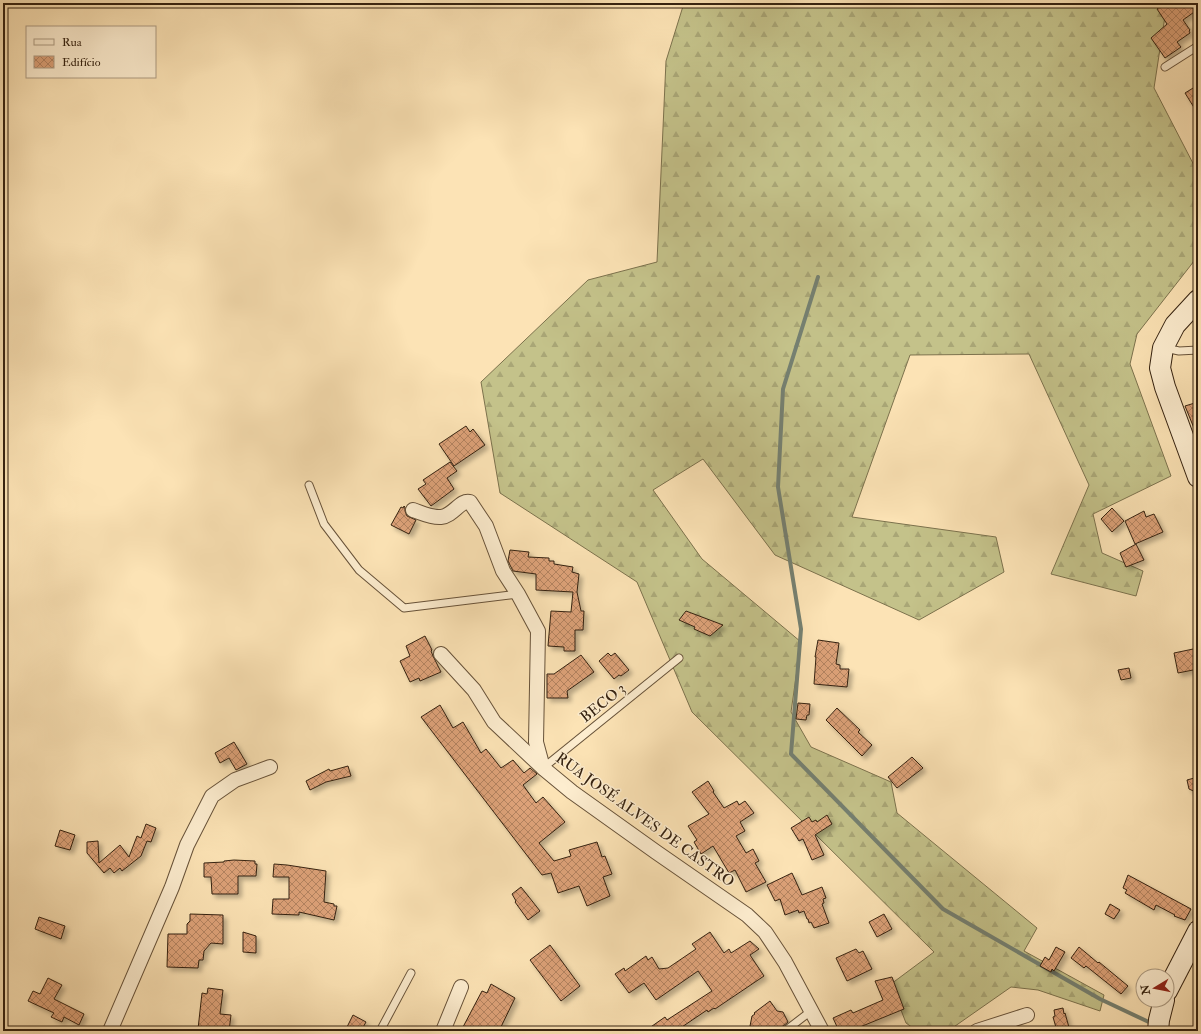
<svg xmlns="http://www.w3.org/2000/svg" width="1201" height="1034" viewBox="0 0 1201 1034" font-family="'IM FELL Double Pica',serif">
<defs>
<pattern id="forest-firs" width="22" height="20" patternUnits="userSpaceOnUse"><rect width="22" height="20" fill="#c4c28a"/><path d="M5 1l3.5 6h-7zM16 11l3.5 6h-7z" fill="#a9a676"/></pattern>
<pattern id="building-cross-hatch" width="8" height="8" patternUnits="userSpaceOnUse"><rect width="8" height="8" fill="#dca178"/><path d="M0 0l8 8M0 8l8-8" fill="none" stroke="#b38361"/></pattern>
<filter id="shadow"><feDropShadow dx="3.5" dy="3.5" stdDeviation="2" flood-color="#0004"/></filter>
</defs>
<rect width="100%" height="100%" fill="#fce3b5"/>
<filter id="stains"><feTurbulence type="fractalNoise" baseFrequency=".005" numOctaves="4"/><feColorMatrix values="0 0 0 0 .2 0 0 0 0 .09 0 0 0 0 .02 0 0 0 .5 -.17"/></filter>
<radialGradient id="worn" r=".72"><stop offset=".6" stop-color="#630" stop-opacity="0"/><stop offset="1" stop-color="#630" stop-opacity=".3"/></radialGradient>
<path fill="url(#forest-firs)" stroke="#7c724d" d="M684,3h483l-13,85 44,85v83l-61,78 -7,30 41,112 -78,38 9,39 41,18 -7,25 -85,-22 38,-89 -60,-131 -119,1 -58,162 144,20 8,35 -85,48 -144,-65 -72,-96 -50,31 49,69 99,83 -10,70 20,35 80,35 6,31 140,115 -13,23 80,44 -4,16 -62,-21 -27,-3 -63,44h-31l-11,-8 -15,-39 43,-32 -242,-240 -55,-130 -137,-89 -19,-111 107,-102 69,-18 9,-201z"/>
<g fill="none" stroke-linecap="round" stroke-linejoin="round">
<path stroke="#758071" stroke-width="4" d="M818,277l-35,112 -5,98 23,142 -10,125 152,155 157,90 53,25"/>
</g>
<g fill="url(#building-cross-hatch)" stroke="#352210" filter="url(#shadow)">
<path d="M1165,3h27l5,7 -14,10 7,10 -1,1 1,2 -13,9 4,5 -16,11 -14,-20 16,-14 -10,-15z"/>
<path d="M1198,85v29l-13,-21z"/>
<path d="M1198,402v36l-13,-32z"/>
<path d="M466,426l4,6 3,-3 12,16 -31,21 -15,-22z"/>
<path d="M450,462l7,9 -10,7 7,11 -23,17 -13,-17 8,-5 -3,-4z"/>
<path d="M404,506l1,1v4l2,5 9,4 -7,14 -18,-9 10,-18 2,1z"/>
<path d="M1112,508l12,13 -12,11 -11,-13z"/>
<path d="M1144,511l2,6 8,-3 9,18 -28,12 -10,-23z"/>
<path d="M1136,544l8,16 -18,7 -6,-14z"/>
<path d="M510,550l19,2 -1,5 21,1v3h5v3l19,3 -1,5 7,2 -2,18 4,19h3l-1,19h-8v21h-11v-4l-16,-1 3,-35 20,1 2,-20 -37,-2v-16l-23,-3 -5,-10z"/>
<path d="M686,611l37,14 -13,11 -16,-7 1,-2 -16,-7z"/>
<path d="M425,636l7,14 -1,1 2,5 8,16 -21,9 -1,-3 -9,4 -10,-21 10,-5 -4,-10z"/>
<path d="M818,640l21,3 -3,21 4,1v4h9l-2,18 -33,-3 2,-27h-1z"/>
<path d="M1198,648v21l-20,4 -4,-20z"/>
<path d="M608,653l3,3 4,-3 14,17 -8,6 -2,-1 -5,4 -15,-18z"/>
<path d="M581,655l13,17 -27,19 1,7h-21v-24h7z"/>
<path d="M1129,668l2,10 -10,2 -3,-10z"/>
<path d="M798,703l12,1 -1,11h-2l-1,5 -10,-1z"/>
<path d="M440,705l13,23 10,-6 18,31 5,-4 15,19 12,-8 11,13 6,-5 7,6 -14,11 13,18 7,-6 22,25 -26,21 15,18 17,-5 -2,-6 28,-8 5,15 3,-1 7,18 -9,3 7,19 -23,10 -8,-20 -21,7 -7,-20 -9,2 -121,-158z"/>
<path d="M837,708l23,22 -2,2 14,13 -10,11 -36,-36z"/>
<path d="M234,742l13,22 -11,6 -7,-12 -9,5 -5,-10z"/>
<path d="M912,757l11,11 -26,20 -9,-11z"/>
<path d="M348,766l3,10 -25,6 -16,8 -4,-9 23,-12 1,2z"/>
<path d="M1198,777v16l-9,-4 -2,-9z"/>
<path d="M708,781l6,10 -1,1 11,16 13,-7 2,4 6,-4 9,12 -14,9 5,9 -9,5 10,17 7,-4 6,12 -4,2 11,19 -20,10 -11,-22 -6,3 -16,-27 -12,8 -7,-12 3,-2 -9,-14 21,-12 -17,-22z"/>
<path d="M827,815l5,9 -17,11 9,20 -12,5 -9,-21 -4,2 -8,-13 18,-11 3,5 4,-2 1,2z"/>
<path d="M146,824l10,4 -5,14 -4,-1 -6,15 -19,15 -2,-3 -6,5 -4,-5 -6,5 -17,-20v-11l11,-1 1,22 21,-18 9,12 8,-21 4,2z"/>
<path d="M60,830l15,5 -5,15 -15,-4z"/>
<path d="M234,860l21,1v3h2l-1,12h-18v18h-26l-1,-17h-7v-14l20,-1v-1z"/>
<path d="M274,864l13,1 39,6 -2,31 10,2v2h3l-3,14 -35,-8v3l-27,-1 1,-15h16v-22h-16z"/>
<path d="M792,873l10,22 20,-8 4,11 -3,1 1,4 -2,1 7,19 -15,5 -3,-6 -2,1 -1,-4h-1l-3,-8 -5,2 -1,-3 -13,5 -5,-16 -5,2 -8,-16z"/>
<path d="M1128,875l63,34 -6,11 -11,-4 1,-1 -19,-10 -2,5 -29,-17 2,-3 -4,-2z"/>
<path d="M521,887l19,24 -12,9 -13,-18 1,-1 -4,-7z"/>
<path d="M1110,904l10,6 -6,9 -9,-5z"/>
<path d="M190,914l33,1v29l-12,-1 -7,8 -1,9h-4l-1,8 -31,-1 1,-33h19v-10l3,-3z"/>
<path d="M884,914l8,15 -15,8 -8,-15z"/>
<path d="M39,917l26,9 -4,13 -26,-10z"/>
<path d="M243,932l13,4v17l-13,-1z"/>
<path d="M710,932l14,21 5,-4 2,4 19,-12 9,8 -9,6 14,21 -49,33 -1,-1 -6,4 -1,-2 -31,21h-31l20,-14 2,3 45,-29 -14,-20 -42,29 -12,-17 -15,10 -14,-19 9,-6 1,3 21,-15 2,4 4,-3 7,12 9,-1 28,-19 -4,-5z"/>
<path d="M550,945l30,41 -19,15 -31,-41z"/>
<path d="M1056,947l9,5 -11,19 -2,-2 -1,3 -11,-6 5,-9 4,3z"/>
<path d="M1079,947l19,16 1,-1 29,24 -7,8 -35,-28 -2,2 -13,-10z"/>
<path d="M856,949l3,4 4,-2 9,18 -25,12 -11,-23z"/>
<path d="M892,977l12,32 -44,18 1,4h-22l-6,-13 18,-8 2,3 30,-13 -8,-19z"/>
<path d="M48,978l14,7 -8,14 30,15 -5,11 -15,-8 -2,5 -11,-5 3,-4 -26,-12 5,-10 7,3z"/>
<path d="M491,984l24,14 -16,33h-27l-9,-4 19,-36 5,2z"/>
<path d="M208,988l15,2 -3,24 11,1 -2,16 -31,-2 4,-36 5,1z"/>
<path d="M770,1001l7,10 6,1 5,10 -6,5 -2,4h-31l3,-15 3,-2 -1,-1z"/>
<path d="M1063,1008l1,6 1,-1 5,18h-13l-4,-14 2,-1 -1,-6z"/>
<path d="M353,1015l13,7 -5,9h-16z"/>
</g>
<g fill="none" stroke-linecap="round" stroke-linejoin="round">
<defs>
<g id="lane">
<path d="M1165,67l33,-21"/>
<path d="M1165,348l14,3 19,-1"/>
<path d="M309,485l15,39 35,46 45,38 114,-14"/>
<path d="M543,768l136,-110"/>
<path d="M380,1031l31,-58"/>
<path d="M785,1031l26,-20"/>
</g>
<g id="street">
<path d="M413,510c9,3 19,8 28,7 12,-1 20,-18 29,-15l16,24 17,45 15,23 20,37 -2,111 7,26"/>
<path d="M441,654l33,36 20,32 49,46 29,24 84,60 91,63 18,17 20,30 37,69"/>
<path d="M110,1031l62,-144 15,-42 25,-49 23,-16 35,-13"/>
<path d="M443,1031l18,-44"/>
<path d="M977,1031l50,-16"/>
</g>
<g id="secondary">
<path d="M1198,300l-23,25 -12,23 -3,20 5,19 33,90"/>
<path d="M1167,991l31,-60"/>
<path d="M1158,1031l1,-11 5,-20"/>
</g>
</defs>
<use href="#lane" stroke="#675239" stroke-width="9"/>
<use href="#street" stroke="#675239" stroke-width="16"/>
<use href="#secondary" stroke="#352210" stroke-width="22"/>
<use href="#lane" stroke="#fdedcf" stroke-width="7"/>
<use href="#street" stroke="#fdedcf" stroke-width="14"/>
<use href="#secondary" stroke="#fdedcf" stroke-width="20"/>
</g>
<g text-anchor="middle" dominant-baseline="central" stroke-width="3" stroke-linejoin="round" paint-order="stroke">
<g font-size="15" fill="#352210" stroke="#fdedcf">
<text transform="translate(603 703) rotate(-39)">BECO 3</text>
<text transform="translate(645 820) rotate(36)">RUA JOSÉ ALVES DE CASTRO</text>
</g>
</g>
<rect width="1201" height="1034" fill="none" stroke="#fce3b5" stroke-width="16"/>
<rect x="4" y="4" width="1193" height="1026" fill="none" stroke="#352210" stroke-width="2"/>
<rect x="8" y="8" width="1185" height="1018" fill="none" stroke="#352210"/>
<rect x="26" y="26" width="130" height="52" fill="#fdedcf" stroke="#ad9c83"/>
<rect x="34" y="39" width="20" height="6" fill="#fdedcf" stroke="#ad9c83"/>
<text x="62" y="46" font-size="12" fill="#352210">Rua</text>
<rect x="34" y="56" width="20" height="12" fill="url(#building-cross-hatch)" stroke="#ad9c83"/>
<text x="62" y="66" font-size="12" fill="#352210">Edifício</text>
<g transform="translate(1155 988) rotate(260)"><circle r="19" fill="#fdedcf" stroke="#ad9c83"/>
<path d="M0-3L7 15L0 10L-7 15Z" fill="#8f2418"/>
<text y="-6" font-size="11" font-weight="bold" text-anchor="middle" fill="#352210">N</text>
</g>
<rect width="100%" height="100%" filter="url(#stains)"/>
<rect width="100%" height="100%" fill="url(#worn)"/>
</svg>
